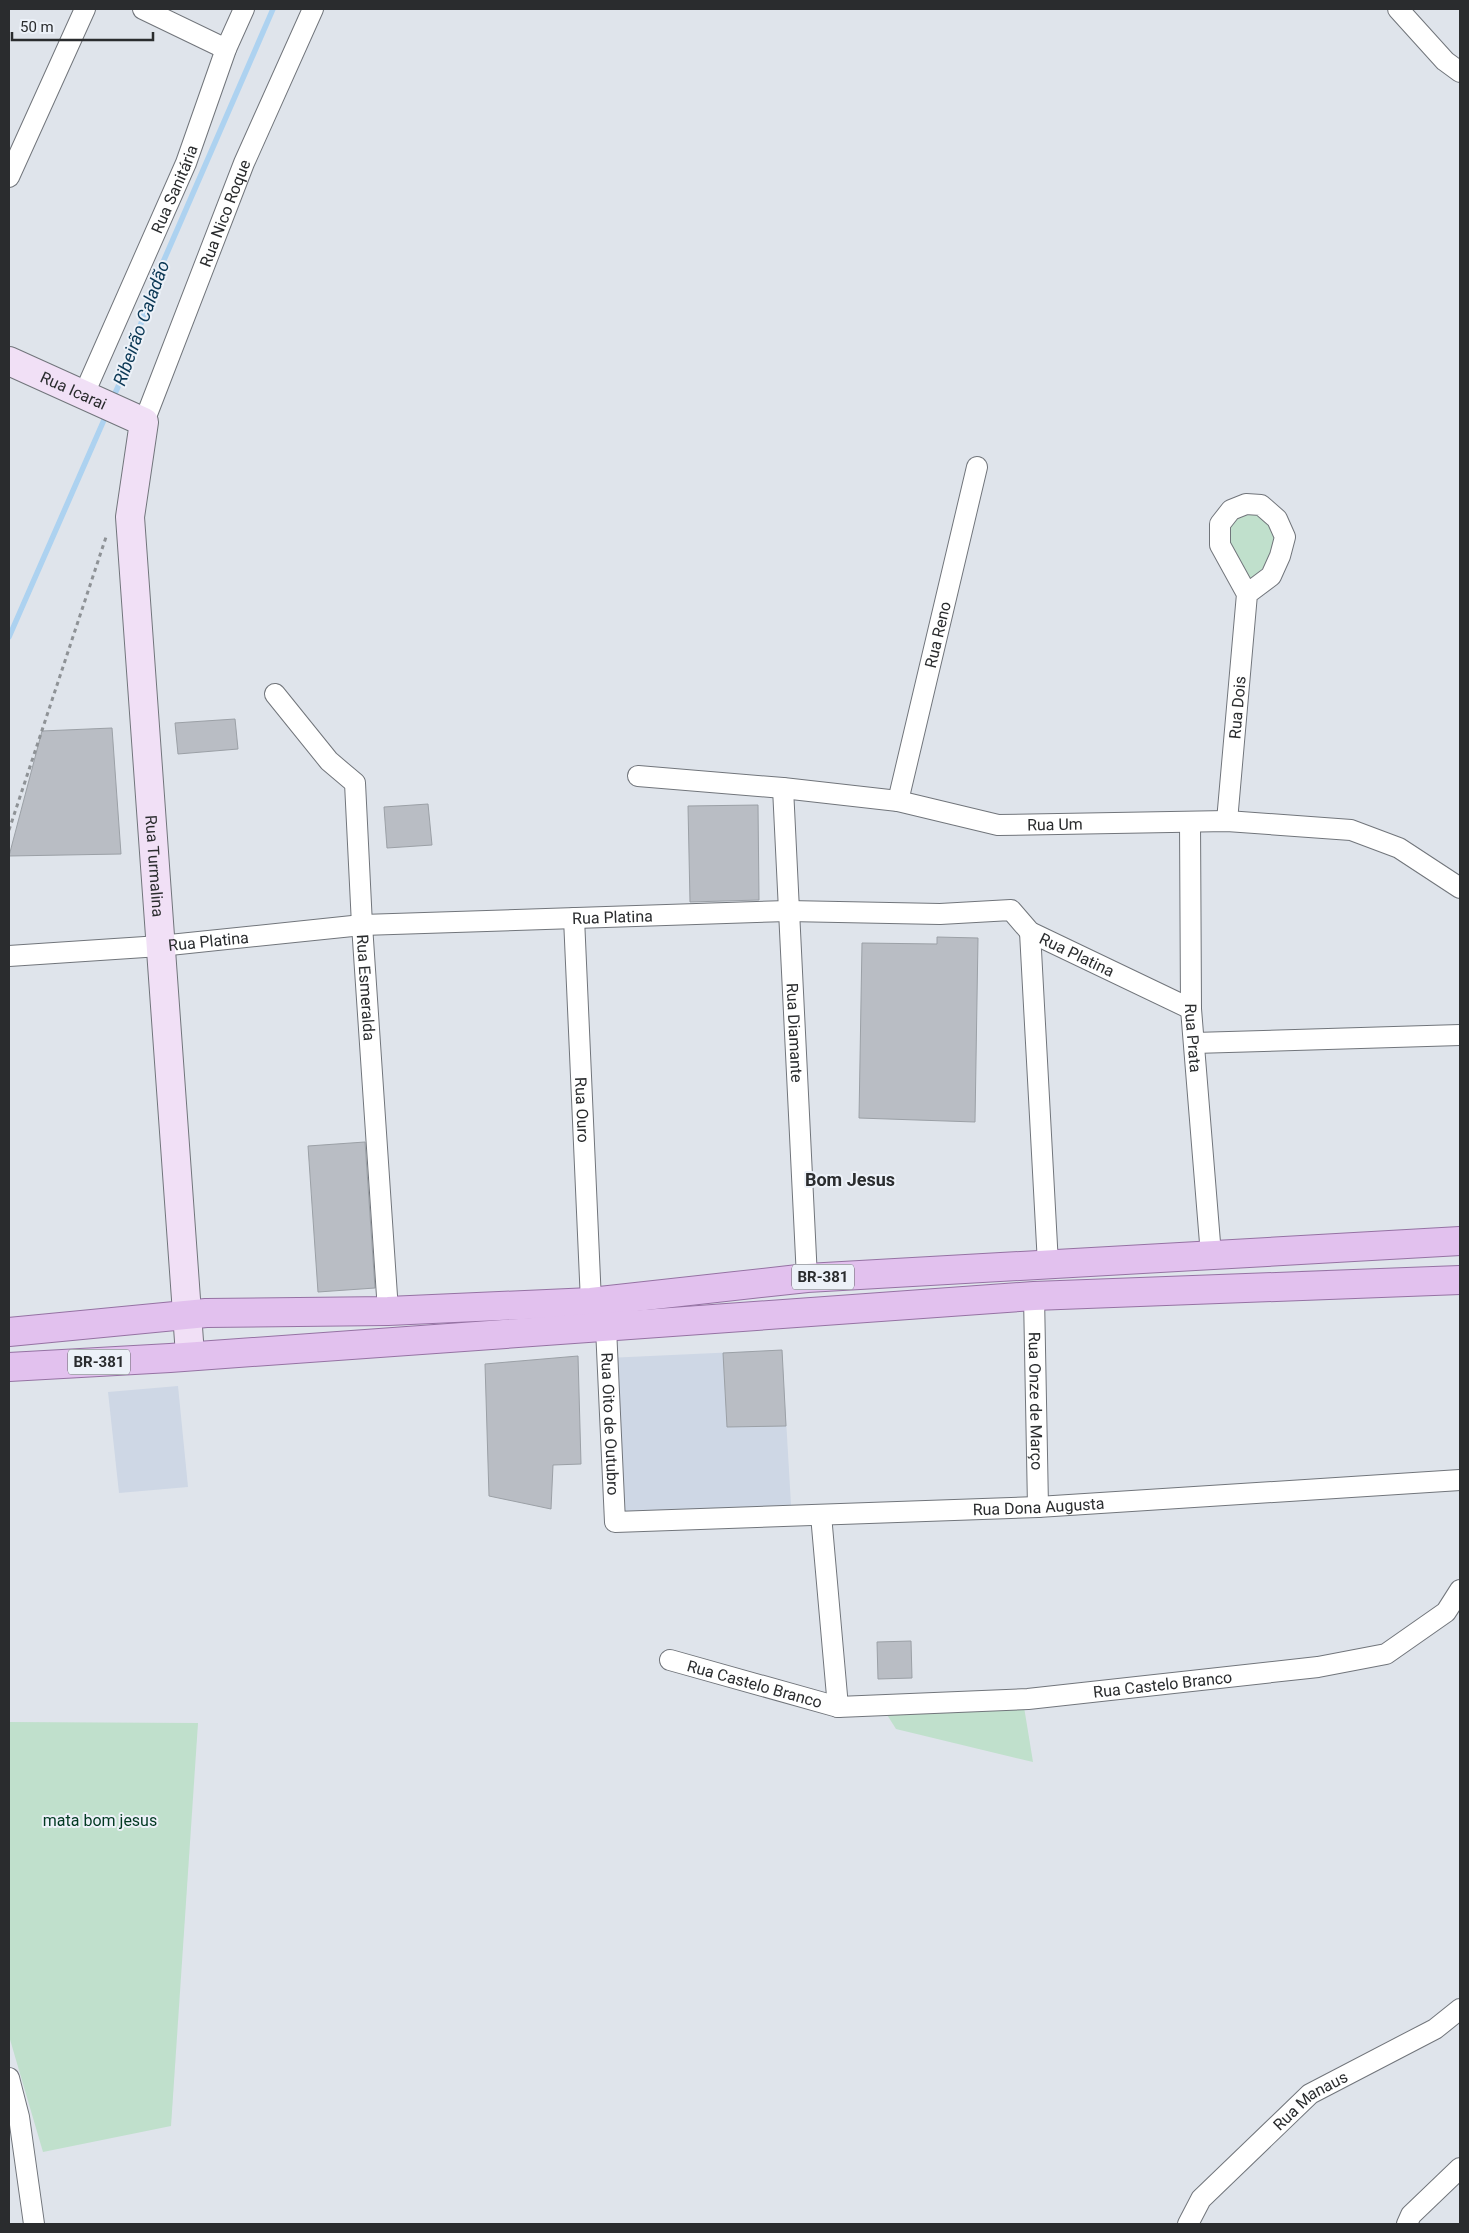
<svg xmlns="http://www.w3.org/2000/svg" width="1469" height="2233" viewBox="0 0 1469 2233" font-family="Roboto,sans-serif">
<rect width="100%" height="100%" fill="#dfe4eb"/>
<g fill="#ced7e5">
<path d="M782,1350l9,155 -176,8 -8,-155z"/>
<path d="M178,1386l10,101 -69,6 -11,-101z"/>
</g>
<g fill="#c0e0cc">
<path d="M1258,511l21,24c-5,22 -13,33 -31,46 -16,-21 -31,-42 -13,-67z"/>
<path d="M1024,1707l9,55 -137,-33 -12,-19z"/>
<path d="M9,1722l189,1 -27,403 -128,26 -34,-116z"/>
</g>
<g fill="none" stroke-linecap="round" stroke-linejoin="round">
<g stroke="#add2f0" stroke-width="5.5">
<path d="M112,400l15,-33 27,-84 119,-274"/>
<path d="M9,637l98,-224"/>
</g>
</g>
<g fill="#b9bdc4" stroke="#9ba0a6">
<path d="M235,719l3,30 -60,5 -3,-31z"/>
<path d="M112,728l9,126 -112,2 33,-125z"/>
<path d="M428,804l4,41 -45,3 -3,-41z"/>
<path d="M758,805l1,95 -69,2 -2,-96z"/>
<path d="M937,937l41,1 -3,184 -116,-4 3,-175 75,1z"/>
<path d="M365,1142l10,146 -57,4 -10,-146z"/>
<path d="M782,1350l4,76 -59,1 -4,-74z"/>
<path d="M578,1356l3,108 -28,1 -2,44 -62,-13 -4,-132z"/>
<path d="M911,1641l1,37 -34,1 -1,-37z"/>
</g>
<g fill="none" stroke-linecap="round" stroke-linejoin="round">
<defs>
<g id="street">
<path d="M143,9l83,40"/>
<path d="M1398,9l47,52 15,11"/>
<path d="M9,177l76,-168"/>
<path id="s1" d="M84,394l102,-231 40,-114 18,-40"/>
<path id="s2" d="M144,422l100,-259 69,-154"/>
<path id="s3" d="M275,694l54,67 26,22 7,142 26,386"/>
<path id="s4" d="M638,776l145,12 115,13 100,24 229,-4 124,9 48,18 61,40"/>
<path id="s5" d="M783,788l24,490"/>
<path id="s6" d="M898,801l79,-334"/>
<path id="s7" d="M1227,821l20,-227 -27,-49v-21l11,-14 15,-6 15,1 16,14 8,18 -5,19 -9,20 -24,18"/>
<path id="s8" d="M1190,822l1,187 20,246"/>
<path id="s9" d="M574,918l17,384"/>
<path d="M1030,932l18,332"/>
<path id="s10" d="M9,956l151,-10 202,-21 426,-14 152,3 71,-4 19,22 161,77"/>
<path d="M1194,1043l266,-8"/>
<path id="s11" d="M1034,1296l4,211"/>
<path id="s12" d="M606,1328l9,194 423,-15 422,-27"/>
<path d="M821,1515l17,192"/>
<path id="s13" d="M670,1660l168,47 190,-8 290,-32 68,-13 60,-42 14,-22"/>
<path d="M9,2078l10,39 15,107"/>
<path id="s14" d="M1188,2224l13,-25 109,-105 125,-65 25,-20"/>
<path d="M1407,2224l4,-9 49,-47"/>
</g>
<g id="secondary">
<path id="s15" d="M9,361l135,61 -14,95 60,838"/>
</g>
<g id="primary">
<path d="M9,1332l197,-19 182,-2 203,-9 216,-24 653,-37"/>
<path d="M9,1367l161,-9 864,-62 426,-16"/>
</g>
</defs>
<use href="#street" stroke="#71757b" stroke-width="22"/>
<use href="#secondary" stroke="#71757b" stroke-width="30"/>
<use href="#primary" stroke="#9572a3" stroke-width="30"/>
<path stroke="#8e9296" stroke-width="3" stroke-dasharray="4 4" stroke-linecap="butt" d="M9,830l98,-296"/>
<use href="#street" stroke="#fff" stroke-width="20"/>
<use href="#secondary" stroke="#f1e0f6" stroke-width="28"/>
<use href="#primary" stroke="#e2c1ee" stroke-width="28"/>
</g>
<g text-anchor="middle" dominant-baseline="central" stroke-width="4" stroke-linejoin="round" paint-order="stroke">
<g fill="#ecf1f8" stroke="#64676b" stroke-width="1">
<rect x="792" y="1264.5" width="62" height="25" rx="4"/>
<rect x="68" y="1349.5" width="62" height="25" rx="4"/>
</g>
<g font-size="15" font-weight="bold" fill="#2a2c2e">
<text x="823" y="1277">BR-381</text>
<text x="99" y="1362">BR-381</text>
</g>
<g font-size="16" fill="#2a2c2e" stroke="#ecf1f8">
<text stroke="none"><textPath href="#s1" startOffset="224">Rua Sanitária</textPath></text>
<text stroke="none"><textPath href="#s2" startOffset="224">Rua Nico Roque</textPath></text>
<text stroke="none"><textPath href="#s15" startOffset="71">Rua Icarai</textPath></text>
<text stroke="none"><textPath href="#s6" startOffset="171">Rua Reno</textPath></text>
<text stroke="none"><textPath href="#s7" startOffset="114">Rua Dois</textPath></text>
<text stroke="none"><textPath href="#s4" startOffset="421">Rua Um</textPath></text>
<text stroke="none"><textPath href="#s15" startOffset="594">Rua Turmalina</textPath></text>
<text stroke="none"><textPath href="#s10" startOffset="605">Rua Platina</textPath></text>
<text stroke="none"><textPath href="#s10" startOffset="200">Rua Platina</textPath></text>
<text stroke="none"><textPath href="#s10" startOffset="1085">Rua Platina</textPath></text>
<text stroke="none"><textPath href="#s3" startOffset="325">Rua Esmeralda</textPath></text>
<text stroke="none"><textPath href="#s5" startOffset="245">Rua Diamante</textPath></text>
<text stroke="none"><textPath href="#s8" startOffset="216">Rua Prata</textPath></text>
<text stroke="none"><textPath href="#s9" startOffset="192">Rua Ouro</textPath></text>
<text stroke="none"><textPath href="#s11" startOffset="105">Rua Onze de Março</textPath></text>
<text stroke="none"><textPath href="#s12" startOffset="96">Rua Oito de Outubro</textPath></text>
<text stroke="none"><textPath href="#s12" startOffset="618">Rua Dona Augusta</textPath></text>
<text stroke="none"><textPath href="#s13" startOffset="88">Rua Castelo Branco</textPath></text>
<text stroke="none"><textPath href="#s13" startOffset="500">Rua Castelo Branco</textPath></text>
<text stroke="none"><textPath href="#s14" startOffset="176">Rua Manaus</textPath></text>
</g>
<g font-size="16" fill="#013921" stroke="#ecf1f8">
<text x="100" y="1820">mata bom jesus</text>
</g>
<g font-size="18" font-style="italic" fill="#0b3855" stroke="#ecf1f8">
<text transform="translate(141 323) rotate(-70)">Ribeirão Caladão</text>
</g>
<g font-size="18" font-weight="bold" fill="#2a2c2e" stroke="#ecf1f8">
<text x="850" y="1179">Bom Jesus</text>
</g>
</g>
<rect width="1469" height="2233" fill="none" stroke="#2a2c2e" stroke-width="20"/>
<path d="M12 32v8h141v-8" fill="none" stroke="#2a2c2e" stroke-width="2.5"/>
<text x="20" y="32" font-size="15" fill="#2a2c2e" stroke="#ecf1f8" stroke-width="4" paint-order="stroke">50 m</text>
</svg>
